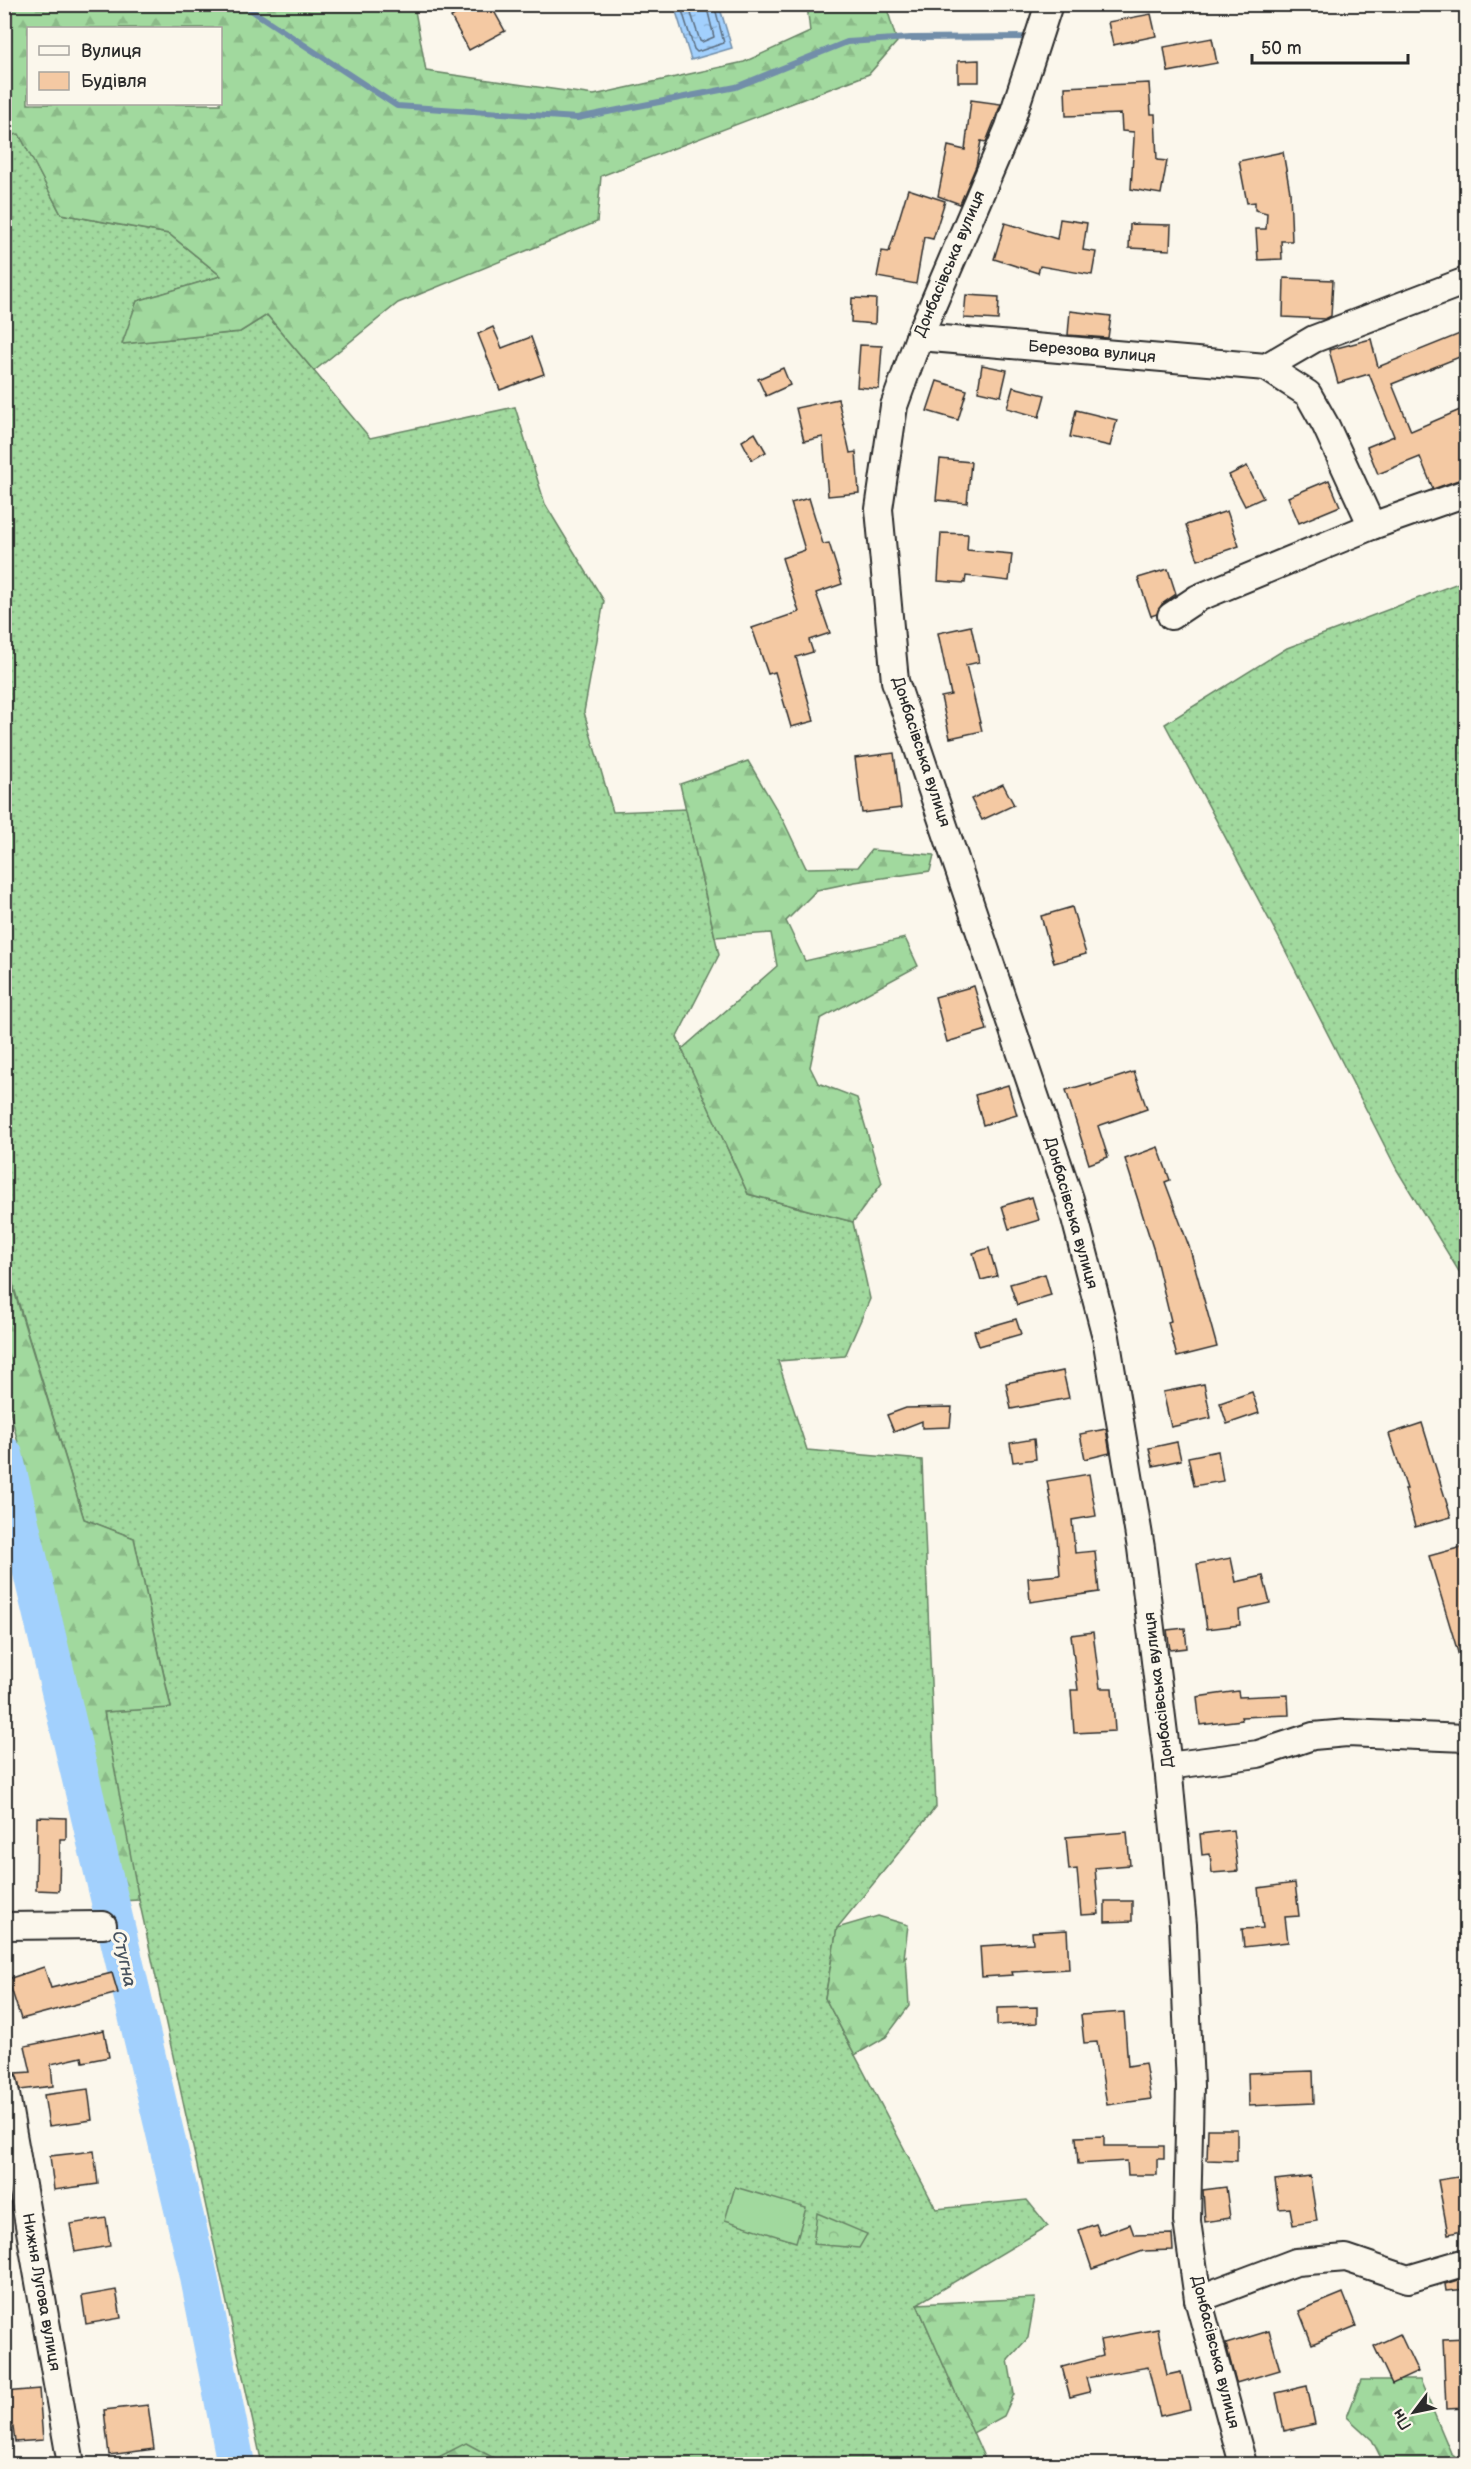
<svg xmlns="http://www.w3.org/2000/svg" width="1471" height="2469" viewBox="0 0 1471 2469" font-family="'Balsamiq Sans',sans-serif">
<defs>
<pattern id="grass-dots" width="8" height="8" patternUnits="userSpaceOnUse" patternTransform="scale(1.5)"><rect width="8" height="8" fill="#a1d99e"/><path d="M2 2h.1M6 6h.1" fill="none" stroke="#8bba88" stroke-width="1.8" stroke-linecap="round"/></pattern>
<pattern id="forest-firs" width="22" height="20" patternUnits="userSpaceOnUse" patternTransform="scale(1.5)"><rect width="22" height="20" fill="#a1d99e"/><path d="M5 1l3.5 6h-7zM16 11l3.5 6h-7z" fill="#8bba88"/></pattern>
<pattern id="park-crowns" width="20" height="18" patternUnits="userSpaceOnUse" patternTransform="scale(1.5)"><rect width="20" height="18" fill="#a1d99e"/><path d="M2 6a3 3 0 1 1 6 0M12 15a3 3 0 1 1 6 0" fill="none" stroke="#8bba88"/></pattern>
<pattern id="water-ripples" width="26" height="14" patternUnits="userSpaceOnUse" patternTransform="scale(1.5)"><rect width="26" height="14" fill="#a2d0fd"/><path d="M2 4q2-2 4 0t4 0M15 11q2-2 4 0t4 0" fill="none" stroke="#8cb3d9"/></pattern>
</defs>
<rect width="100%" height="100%" fill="#fbf7ec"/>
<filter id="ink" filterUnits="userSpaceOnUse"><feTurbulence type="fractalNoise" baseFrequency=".0167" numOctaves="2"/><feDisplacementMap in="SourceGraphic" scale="12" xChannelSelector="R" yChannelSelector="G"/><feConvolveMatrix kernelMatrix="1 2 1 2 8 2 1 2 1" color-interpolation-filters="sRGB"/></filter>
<g filter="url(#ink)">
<g fill="url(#grass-dots)" stroke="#668264" stroke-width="1.5">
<path d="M19,133l42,81 108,20 52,42 -84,25 -14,43 117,-12 27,-17 103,123 145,-31 30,97 59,97 -20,111 29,100 73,-3 33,146 -42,82 71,157 105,28 17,77 -25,57 -67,5 29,89 115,10 14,347 -99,121 -12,70 111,211 91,-9 21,26 -131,78 70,160h-725l-133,-610 -25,-142 67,-5 -37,-169 -50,-19 -79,-261 -1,-1122z"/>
<path d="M1466,580v703l-69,-113 -117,-230 -115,-216 122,-76z"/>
</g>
<g fill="url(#forest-firs)" stroke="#668264" stroke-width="1.5" fill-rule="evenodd">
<path d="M4,5h410l12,66 168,24 150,-33 66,-30 -3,-27h79l11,37 -28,32 -268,102 -4,46 -199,81 -84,68 -47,-56 -27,17 -118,12 15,-43 84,-25 -52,-42 -108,-20 -42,-80 -14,2zM28,28h192v76h-192z"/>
<path d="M748,761l36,61 22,46 52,-1 13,-17 63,5 -4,16 -75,11 -38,8 -31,31 19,40 100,-23 13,28 -98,53 -10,48 8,16 39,15 25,85 -29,39 -105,-28 -66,-145 95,-83 -6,-33 -56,4 -35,-153z"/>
<path d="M4,1258l80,261 50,19 37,170 -67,4 35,188 -20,1 -54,-266 -60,-245z"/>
<path d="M878,1916l30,9 -4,33 2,-2 3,50 -23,31 -31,18 -30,-57 12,-70z"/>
<path d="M1035,2298l-7,40 -20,22 6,34 -10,22 -31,17 -56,-129z"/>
<path d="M1361,2380h59l31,73 15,11h-82l-12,-24 -25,-23z"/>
<path d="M466,2443l39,21h-80z"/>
</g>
<path fill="url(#park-crowns)" stroke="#668264" stroke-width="1.5" d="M817,2213l50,21 -8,14 -46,-4z"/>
<path fill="#a1d99e" stroke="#668264" stroke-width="1.5" d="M735,2187l71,21 -10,34 -71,-22z"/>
<path fill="url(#water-ripples)" stroke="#728ea9" stroke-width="1.5" d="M674,5h45l13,43 -41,12z"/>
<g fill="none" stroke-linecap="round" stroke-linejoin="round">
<g stroke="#5b6d7f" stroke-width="1.5">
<path d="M680,4l14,45 3,3 27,-9 -10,-39"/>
<path d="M688,4l12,37 2,1 12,-5 -8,-33"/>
</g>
<g stroke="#728ea9" stroke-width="6">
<path d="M242,4l155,102 180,12 159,-31 111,-45 64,-4 118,-1v-3"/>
<path d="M1269,2464l27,-4 82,4"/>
</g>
<path stroke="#a2d0fd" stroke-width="38" d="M4,1455l194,817 38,192"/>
</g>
<g fill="#f4c9a3" stroke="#2b2b2b" stroke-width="1.5">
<path d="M473,4h17l15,27 -36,19 -18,-33z"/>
<path d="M1151,14l5,22 -43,9 -5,-23z"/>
<path d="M1212,38l5,25 -49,9 -4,-25z"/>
<path d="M979,60v22h-21v-21z"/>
<path d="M1149,83l2,31h4l2,46 10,1 -6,33 -30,-5 3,-51v-6l-12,-1 -1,-17 -55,2 -1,-29z"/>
<path d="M971,100l30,4 -15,38 -5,-1 -5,25 -16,38 -22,-8 10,-50 17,4z"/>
<path d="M1283,152l7,40 2,49h-11l1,18 -24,1 -2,-31h10l1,-16 -12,-3v-8l-8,1 -8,-42z"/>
<path d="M908,189l37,12 -12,38 -9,-2 -8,47 -39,-7 5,-26 7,1z"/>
<path d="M1060,219l27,4 -4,27 13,2 -4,23 -52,-9 -2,7 -44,-14 11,-36 52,16z"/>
<path d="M1130,224l41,1 -1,25 -41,-2z"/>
<path d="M1284,278l49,2 -2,36 -6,3 -42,-2z"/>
<path d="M966,295l33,2 -1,23 -34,-2z"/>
<path d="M852,298l24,1 -1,25 -24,-2z"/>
<path d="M1070,311l41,5 -3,22 -40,-3z"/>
<path d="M493,327l9,21 29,-11 13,37 -44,16 -22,-56z"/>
<path d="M1467,331v23l-75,30 19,47 56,-24v70l-34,12 -13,-32 -42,17 -11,-27 27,-11 -25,-62 -31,9 -9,-33 42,-11 7,28z"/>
<path d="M860,345l22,1 -3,43 -22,-2z"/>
<path d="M982,365l25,5 -6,26 -23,-5z"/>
<path d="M783,368l7,17 -24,11 -8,-17z"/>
<path d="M937,381l30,9 -9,30 -31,-9z"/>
<path d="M1013,387l32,8 -6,22 -32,-9z"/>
<path d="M838,399l12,54 6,-1 3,41 -31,3 -5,-59 -19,4 -8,-33z"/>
<path d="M1076,410l41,10 -7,26 -40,-9z"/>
<path d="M755,433l11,19 -14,8 -10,-19z"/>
<path d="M940,459l31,3 -4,41 -31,-3z"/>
<path d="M1247,466l16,32 -18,8 -16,-31z"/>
<path d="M1329,480l11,26 -41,17 -11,-26z"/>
<path d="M809,498l14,46 6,-1 13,41 -26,9 14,40 -21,7 4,12 -17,5 18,64 -23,6 -16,-55 -7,2 -16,-46 47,-16 -17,-54 23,-8 -14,-47z"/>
<path d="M1227,511l12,35 -41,14 -12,-35z"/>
<path d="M941,533l27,1 -1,16 45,4 -3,27 -43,-5 -1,7 -27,-2z"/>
<path d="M1168,569l8,25 -14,10 -5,10 -6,2 -13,-38z"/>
<path d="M971,626l8,36 -13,3 16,66 -32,7 -9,-41 10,-2 -13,-62z"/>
<path d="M894,753l7,55 -39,5 -7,-55z"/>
<path d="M1003,784l11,21 -32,15 -11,-21z"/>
<path d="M1072,907l14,47 -32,9 -13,-47z"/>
<path d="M974,986l13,44 -40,12 -12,-45z"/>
<path d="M1134,1072l13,37 -49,17 10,31 -19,7 -23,-74 25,-7v3z"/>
<path d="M1008,1085l9,30 -34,10 -8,-30z"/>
<path d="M1158,1147l12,33 -5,2 25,67 27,98 -40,10 -9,-35 3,-1 -17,-70 -29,-92z"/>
<path d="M1032,1197l7,23 -30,9 -7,-23z"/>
<path d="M989,1248l8,28 -16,4 -8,-27z"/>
<path d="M1045,1274l6,21 -34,10 -7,-21z"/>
<path d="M1016,1319l5,15 -42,12 -5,-15z"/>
<path d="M1063,1371l6,27 -58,11 -5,-26z"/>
<path d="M1204,1384l7,34 -40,9 -8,-35z"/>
<path d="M1252,1392l7,21 -32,11 -7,-21z"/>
<path d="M952,1407l-2,20 -28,1v-7l-28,11 -7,-17 19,-7z"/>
<path d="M1422,1423l29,94 -36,10 -10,-38h2l-18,-55z"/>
<path d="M1106,1429l4,24 -25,6 -5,-25z"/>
<path d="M1034,1439l2,20 -23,3 -3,-19z"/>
<path d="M1177,1442l4,18 -28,6 -4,-18z"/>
<path d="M1218,1451l5,30 -29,5 -6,-29z"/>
<path d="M1089,1474l7,42 -24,4 3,33 20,-2 4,41 -69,10 -2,-24 32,-3 -3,-38 -10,-56z"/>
<path d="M1462,1547l5,18v100l-5,1 -33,-110z"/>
<path d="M1231,1558l5,24 27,-6 7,27 -31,7 1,15 -33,4 -10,-65z"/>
<path d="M1185,1628l2,20 -17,2 -3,-20z"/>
<path d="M1093,1632l7,56h12l3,43 -41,2 -3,-43h7l-7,-55z"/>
<path d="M1238,1691l1,6 49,-2 1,20 -48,2 1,3 -42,5 -3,-28z"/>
<path d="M37,1817l29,1v21h-6l-1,52 -23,-1z"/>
<path d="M1233,1830l5,41 -26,2 -2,-19 -8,1 -2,-21z"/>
<path d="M1127,1832l3,33 -35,3 4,46 -18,1 -4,-46 -8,1 -3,-33z"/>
<path d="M1295,1883l4,33 -14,1 3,25 -44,5 -2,-18 21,-1 -5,-40z"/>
<path d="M1105,1901h27v20l-27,1z"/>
<path d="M1067,1930l2,39 -57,3 1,3 -31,2 -2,-31 53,-3 -1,-11z"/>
<path d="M44,1967l7,21 61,-15 6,20 -97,26 -13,-40z"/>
<path d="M1037,2007v16l-40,2v-17z"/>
<path d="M1124,2012l4,54 17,-3 6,36 -44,6 -10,-63 -13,1 -3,-28z"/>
<path d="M104,2030l5,27 -26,5 -1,-5 -31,7 2,22 -33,4 -4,-17 15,-1 -6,-26z"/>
<path d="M1313,2071l1,32 -65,3 -1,-33z"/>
<path d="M88,2089l4,31 -43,6 -5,-31z"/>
<path d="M1208,2129h29v32l-30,-1z"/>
<path d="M1104,2136v10h60v13h-7v16h-29l-1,-14 -49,3 -2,-27z"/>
<path d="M94,2151l4,33 -44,6 -4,-34z"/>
<path d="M1310,2176l7,45 -24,4 -3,-17 -11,1 -4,-29z"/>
<path d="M1464,2176l3,12v42l-19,4 -10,-54z"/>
<path d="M1226,2187l4,31 -25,4 -2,-32z"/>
<path d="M106,2218l4,28 -35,6 -5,-28z"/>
<path d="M1096,2224l4,11 30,-11 4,11 38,-1 1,16 -30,1 -51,18 -13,-39z"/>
<path d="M1467,2277v12l-21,2 -1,-7z"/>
<path d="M116,2290l5,28 -35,6 -4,-28z"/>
<path d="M1343,2293l13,33 -44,18 -13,-33z"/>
<path d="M1158,2329l9,46 14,-3 9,37 -30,7 -12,-49 -62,11 4,14 -20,5 -8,-30 41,-11 -3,-16z"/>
<path d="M1269,2331l11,39 -44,13 -10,-39z"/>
<path d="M1400,2334l18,38 -26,12 -18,-38z"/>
<path d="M1467,2338v70l-21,1 -3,-70z"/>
<path d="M1307,2386l8,38 -31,7 -8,-38z"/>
<path d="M39,2389l4,51 -28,2 -2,-16 -9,1v-35z"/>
<path d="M148,2405l6,44 -45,6 -5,-45z"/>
</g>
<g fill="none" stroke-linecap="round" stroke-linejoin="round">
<defs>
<g id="minor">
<path d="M1049,4l-40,123 -90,210 -25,69 -15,103 16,172 175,518 36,138 35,211 27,218 15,159 7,161 -3,135 11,78 45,165"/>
<path d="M919,337l347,30 48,-28 152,-58"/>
<path d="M1266,367l42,27 18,32 46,100"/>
<path d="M1171,616l27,-18 174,-72 94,-33"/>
<path d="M1168,1766l90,-12 55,-18 34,-3 119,5"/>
<path d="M4,1926l99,-1"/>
<path d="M4,2083l67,381"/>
<path d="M1198,2299l98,-37 50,-4 62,21 58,-17"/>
</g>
</defs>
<use href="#minor" stroke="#2b2b2b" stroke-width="30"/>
<use href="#minor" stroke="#fbf7ec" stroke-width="26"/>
</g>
</g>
<g text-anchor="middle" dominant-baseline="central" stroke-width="6" stroke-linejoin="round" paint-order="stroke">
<g font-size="16" fill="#2b2b2b" stroke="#fbf7ec">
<text transform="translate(950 264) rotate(-67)">Донбасівська вулиця</text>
<text transform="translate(1092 352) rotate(5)">Березова вулиця</text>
<text transform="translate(921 752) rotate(72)">Донбасівська вулиця</text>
<text transform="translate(1071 1213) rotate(74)">Донбасівська вулиця</text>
<text transform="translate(1159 1690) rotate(-97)">Донбасівська вулиця</text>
<text transform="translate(41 2292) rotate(80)">Нижня Лугова вулиця</text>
<text transform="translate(1215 2352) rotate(76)">Донбасівська вулиця</text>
</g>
<g font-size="18" font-style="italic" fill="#495460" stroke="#fbf7ec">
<text transform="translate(124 1959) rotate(77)">Стугна</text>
</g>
</g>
<rect width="1471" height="2469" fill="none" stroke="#fbf7ec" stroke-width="24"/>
<rect x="12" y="12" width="1447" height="2445" fill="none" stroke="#2b2b2b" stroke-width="2" filter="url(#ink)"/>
<rect x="27" y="27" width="195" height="78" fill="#fbf7ec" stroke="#a8a59f" stroke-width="1.5"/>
<rect x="39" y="46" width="30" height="9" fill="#fbf7ec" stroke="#a8a59f" stroke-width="1.5"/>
<text x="81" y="57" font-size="18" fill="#2b2b2b">Вулиця</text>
<rect x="39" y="72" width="30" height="18" fill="#f4c9a3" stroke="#a8a59f" stroke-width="1.5"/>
<text x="81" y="87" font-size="18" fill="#2b2b2b">Будівля</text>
<g transform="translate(1414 2412) rotate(238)" stroke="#fbf7ec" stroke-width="4.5" paint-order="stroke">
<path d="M0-4.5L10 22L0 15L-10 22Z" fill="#2b2b2b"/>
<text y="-9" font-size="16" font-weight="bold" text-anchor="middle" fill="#2b2b2b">Пн</text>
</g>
<path d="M1252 54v9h156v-9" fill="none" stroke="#2b2b2b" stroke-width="3"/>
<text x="1261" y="54" font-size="18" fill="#2b2b2b" stroke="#fbf7ec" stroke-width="4.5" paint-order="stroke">50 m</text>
</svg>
